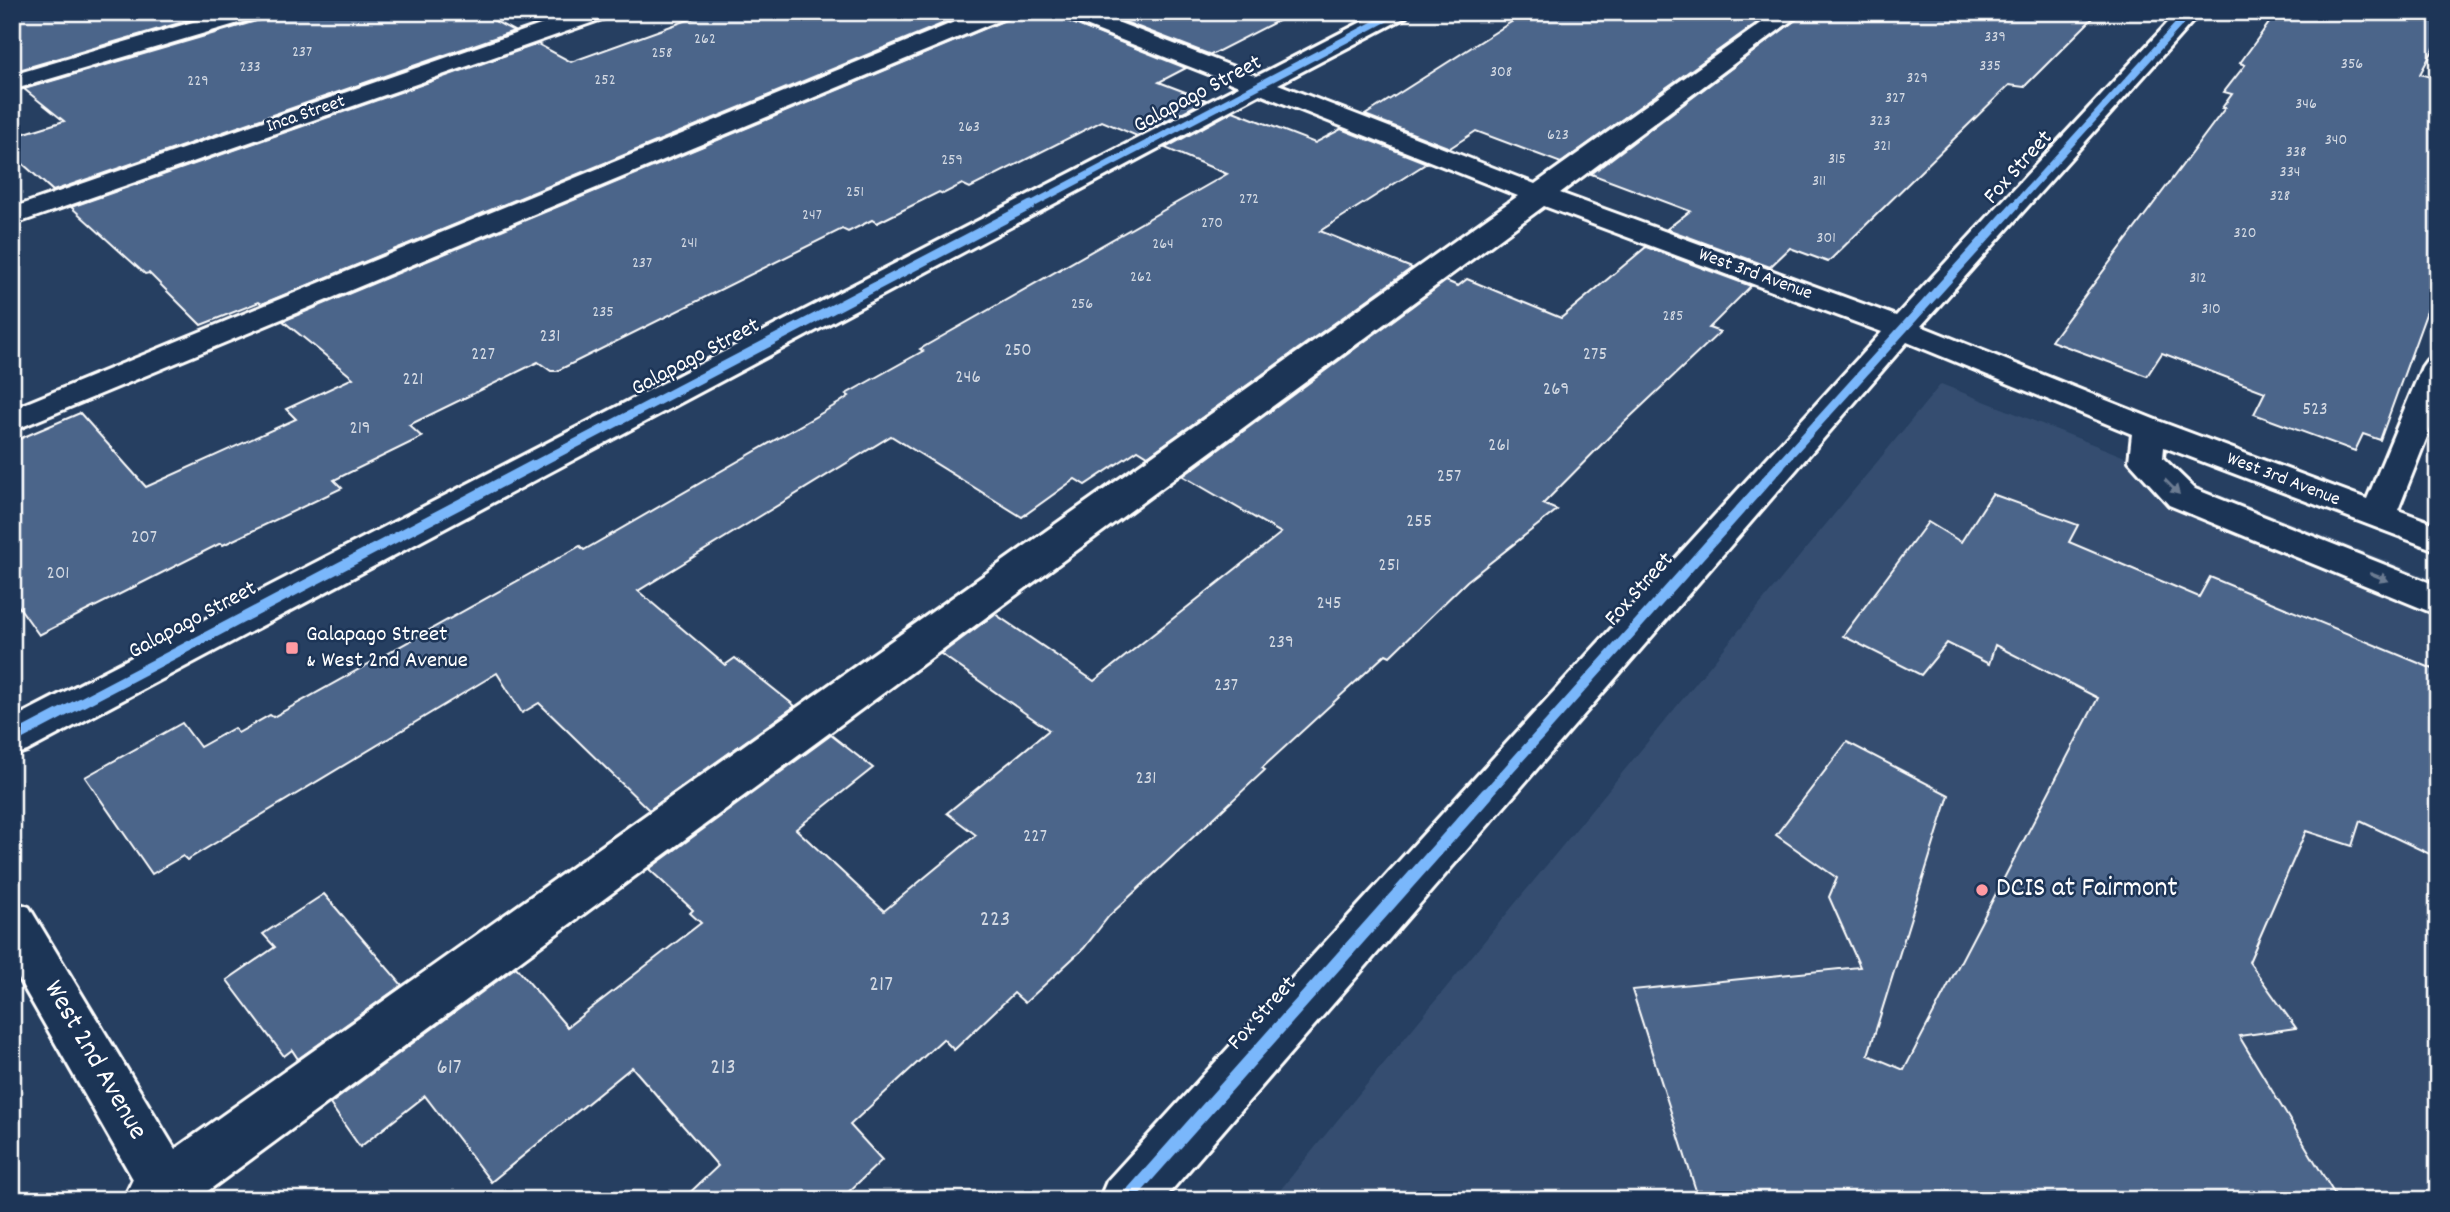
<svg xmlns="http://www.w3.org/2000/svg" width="2450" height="1212" viewBox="0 0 2450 1212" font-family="Dekko,sans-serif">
<rect width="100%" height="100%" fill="#263f61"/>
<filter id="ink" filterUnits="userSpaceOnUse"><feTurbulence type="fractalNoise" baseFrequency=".0143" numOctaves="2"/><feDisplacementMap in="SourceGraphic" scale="14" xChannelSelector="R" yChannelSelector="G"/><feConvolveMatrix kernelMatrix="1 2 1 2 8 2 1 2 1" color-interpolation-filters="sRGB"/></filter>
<g filter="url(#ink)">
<path fill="#354e70" d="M1941,384l497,197v619h-1166z"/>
<g fill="#4c658a" stroke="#fff" stroke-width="2">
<path d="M12,12h205l-205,60z"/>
<path d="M264,12h214l36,19 -461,160 -41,-37v-17l52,-16 -40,-32 236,-69z"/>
<path d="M710,12h261l-709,292 -3,-2 -58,23 -52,-52 -4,1 -74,-67 467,-163 33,18z"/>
<path d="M1012,12h46l4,7 124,49 -27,14 47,18 -69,36 -35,-15 -132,67 -8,-4 -19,10 -4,-2 -62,31 -5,-3 -24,12 -6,-3 -285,142h-6l-13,-9 -129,63 13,12 -88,43 8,8 -119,57 -2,-2 -182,92 -27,-38v-155l68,-29 66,74 150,-68 -10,-10 67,-31 -70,-57 725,-302z"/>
<path d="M1099,12h196l-84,43z"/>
<path d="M1527,12h245l-211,151 -85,-32 -26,17 -85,-33z"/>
<path d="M1806,12h293l-75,75 -15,-2 -181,177 -38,-14 -20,19 -103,-38 23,-18 -99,-37z"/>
<path d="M2277,12h161v29l-18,33 18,5v202l-58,159 -17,-6 -8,17 -101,-37 11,-22 -103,-39 -15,23 -96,-35 174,-233h-3l10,-14 -8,-2 21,-27 -5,-2z"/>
<path d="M1233,111l82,32 26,-14 86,34 -107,68 92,37 -264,188 -10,-6 -53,35 -10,-6 -53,38 -131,-81 -253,155 87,74 10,-7 60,48 -146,104 -110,-107 -17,10 -25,-40 -310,187 -4,-4 -31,18 -67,-97 97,-54 18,24 34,-19 4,5 32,-18 3,2 307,-171 4,4 255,-147 10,-7 -3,-2 77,-43 -3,-2 307,-175 -62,-26z"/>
<path d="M1646,247l105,39 -42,42 11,4 -110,104 -67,68 14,6 -90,71 -77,75 -4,-2 -124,114 3,2 -156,146 -25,32 -59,55 -11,-10 -60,57 -11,-11 -93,86 32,35 -42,40h-158l36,-34 -86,-99 -141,115 -66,-86 -65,51 -30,-43 186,-137 51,60 134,-104 -11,-10 3,-3 -44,-41 182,-134 42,33 -77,61 88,82 92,-76 -29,-22 102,-83 -108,-76 54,-40 99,67 187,-148 -98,-57 263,-195 12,5 9,-7 94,39z"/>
<path d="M1992,494l86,31 -9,17 130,55 11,-20 228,94v187l-78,-37 -8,25 -46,-15 -57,131 47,66 -57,8 99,164h-639l-67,-210 228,-23 -31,-70 8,-19 -61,-43 71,-93 102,53 -81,260 36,15 194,-372 -103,-53 -6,19 -42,-21 -26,32 -78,-39 85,-114 33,20z"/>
<path d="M324,894l78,91 -104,74 -6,-9 -8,6 -57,-76 48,-33 -12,-13z"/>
</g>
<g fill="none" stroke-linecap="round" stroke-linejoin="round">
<defs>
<g id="minor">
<path d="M227,12h35l-3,5 -247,73v-15z"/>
<path d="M578,12h33l-3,5 -596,208v-17z"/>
<path d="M979,12h31l-3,5 -995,414v-22z"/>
<path d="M1060,12h31l166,64 124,-64h28l-3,5 -128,67 257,100 242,-172h26l-243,181 336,123 282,-304h23l-280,314 240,96 206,77 55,-132 5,-7 11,-2v51l-40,101 40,15v26l-274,-104 -1,11 32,31 243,97v29l-269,-110 -40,-44 3,-27 -225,-92 -744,858h-64l8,-19 775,-849 -338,-126 -1343,990 1,4h-79l10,-21 -121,-212v-66l17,6 146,242 1343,-953 -258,-102 -1233,657 -15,5v-37l1227,-633 -176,-69z"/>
</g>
</defs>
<use href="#minor" stroke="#fff" stroke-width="6"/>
<use href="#minor" fill="#1d3557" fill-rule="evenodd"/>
<defs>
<g id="cycleway-far3">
<path d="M1027,207l371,-195"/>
<path d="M2013,207l177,-195"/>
</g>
<g id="cycleway-far2">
<path d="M531,467l500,-262"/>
<path d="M1778,467l237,-262"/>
</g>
<g id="cycleway-far1">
<path d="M12,739l522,-274"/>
<path d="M1485,796l295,-331"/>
</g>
<path id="cycleway" d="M1126,1200l361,-406"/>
</defs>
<use href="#cycleway-far3" stroke="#1d3557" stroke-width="10"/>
<use href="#cycleway-far2" stroke="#1d3557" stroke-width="12"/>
<use href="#cycleway-far1" stroke="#1d3557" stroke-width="15"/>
<use href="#cycleway" stroke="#1d3557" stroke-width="18"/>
<use href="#cycleway-far3" stroke="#7ab7fb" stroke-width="7"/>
<use href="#cycleway-far2" stroke="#7ab7fb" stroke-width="9"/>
<use href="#cycleway-far1" stroke="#7ab7fb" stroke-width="10"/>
<use href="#cycleway" stroke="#7ab7fb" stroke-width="13"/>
</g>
<defs><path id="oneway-solid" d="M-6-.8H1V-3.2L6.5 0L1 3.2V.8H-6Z" transform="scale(1.75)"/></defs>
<g fill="#6c7c92">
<use href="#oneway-solid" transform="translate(2172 487) rotate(45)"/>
<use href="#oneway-solid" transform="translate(2379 577) rotate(22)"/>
</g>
</g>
<g fill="#ff9aa2" stroke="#1d3557" stroke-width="2.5">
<rect x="285" y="641" width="14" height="14" rx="3.5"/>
<circle cx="1982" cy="890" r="7"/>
</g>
<g text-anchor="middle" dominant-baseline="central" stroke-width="5" stroke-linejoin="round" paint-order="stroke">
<g font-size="16" fill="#d2d8e2">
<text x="1995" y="37">339</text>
<text x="705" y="39">262</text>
<text x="302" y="52">237</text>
<text x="662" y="53">258</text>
<text x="2352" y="64">356</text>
<text x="1990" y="66">335</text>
<text x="250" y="67">233</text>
<text x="1501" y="72">308</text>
<text x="1917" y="78">329</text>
<text x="605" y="80">252</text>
<text x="198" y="81">229</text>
<text x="1895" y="98">327</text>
<text x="2306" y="104">346</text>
<text x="1880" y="121">323</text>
<text x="969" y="127">263</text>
<text x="1558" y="135">623</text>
<text x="2336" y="140">340</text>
<text x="1882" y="146">321</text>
<text x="2296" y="152">338</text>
<text x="1837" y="159">315</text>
<text x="952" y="160">259</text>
<text x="2290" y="172">334</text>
<text x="1819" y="181">311</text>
<text x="855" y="192">251</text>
<text x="2280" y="196">328</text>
<text x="1249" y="199">272</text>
<text x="812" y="215">247</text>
<text x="1212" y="223">270</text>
<text x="2245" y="233">320</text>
<text x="1826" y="238">301</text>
<text x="689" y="243">241</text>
<text x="1163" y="244">264</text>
<text x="642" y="263">237</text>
<text x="1141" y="277">262</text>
<text x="2198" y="278">312</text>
<text x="1082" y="304">256</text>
<text x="2211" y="309">310</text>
<text x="603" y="312">235</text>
<text x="1673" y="316">285</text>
</g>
<g font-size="19" fill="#fff" stroke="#1d3557">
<text transform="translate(306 115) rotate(-19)">Inca Street</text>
<text transform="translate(1755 275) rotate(20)">West 3rd Avenue</text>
<text transform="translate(2283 480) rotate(21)">West 3rd Avenue</text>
</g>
<g font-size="19" fill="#d2d8e2">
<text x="550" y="337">231</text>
<text x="1018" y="351">250</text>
<text x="483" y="355">227</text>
<text x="1595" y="355">275</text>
<text x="968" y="378">246</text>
<text x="413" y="380">221</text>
<text x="1556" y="390">269</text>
<text x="2315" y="410">523</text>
<text x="360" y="429">219</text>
<text x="1499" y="446">261</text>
<text x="1449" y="477">257</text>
<text x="1419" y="522">255</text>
<text x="144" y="538">207</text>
<text x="1389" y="566">251</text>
<text x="58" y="574">201</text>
<text x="1329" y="604">245</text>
<text x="1281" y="643">239</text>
<text x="1226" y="686">237</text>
<text x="1146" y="779">231</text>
<text x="1035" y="837">227</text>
</g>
<g font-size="23" fill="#fff" stroke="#1d3557">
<text transform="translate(1198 95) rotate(-28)">Galapago Street</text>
<text transform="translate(2019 168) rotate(-48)">Fox Street</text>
<text transform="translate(696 358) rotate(-28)">Galapago Street</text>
<text transform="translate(1640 590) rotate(-48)">Fox Street</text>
<text transform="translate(193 621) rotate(-28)">Galapago Street</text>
<text transform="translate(1263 1014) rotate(-48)">Fox Street</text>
</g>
<g font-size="23" fill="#fff" stroke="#1d3557" text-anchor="start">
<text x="306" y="635">Galapago Street<tspan x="306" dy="26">&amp; West 2nd Avenue</tspan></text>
</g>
<g font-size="23" fill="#d2d8e2">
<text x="995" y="920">223</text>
<text x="881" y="985">217</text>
<text x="449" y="1068">617</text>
<text x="723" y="1068">213</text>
</g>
<g font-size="28" fill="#fff" stroke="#1d3557" text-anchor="start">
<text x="1996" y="890">DCIS at Fairmont</text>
</g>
<g font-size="28" fill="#fff" stroke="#1d3557">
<text transform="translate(94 1061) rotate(60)">West 2nd Avenue</text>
</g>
</g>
<rect width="2450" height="1212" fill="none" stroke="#1d3557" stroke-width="42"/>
<rect x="21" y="21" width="2408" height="1170" fill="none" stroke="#fff" stroke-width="2.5" filter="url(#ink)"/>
</svg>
